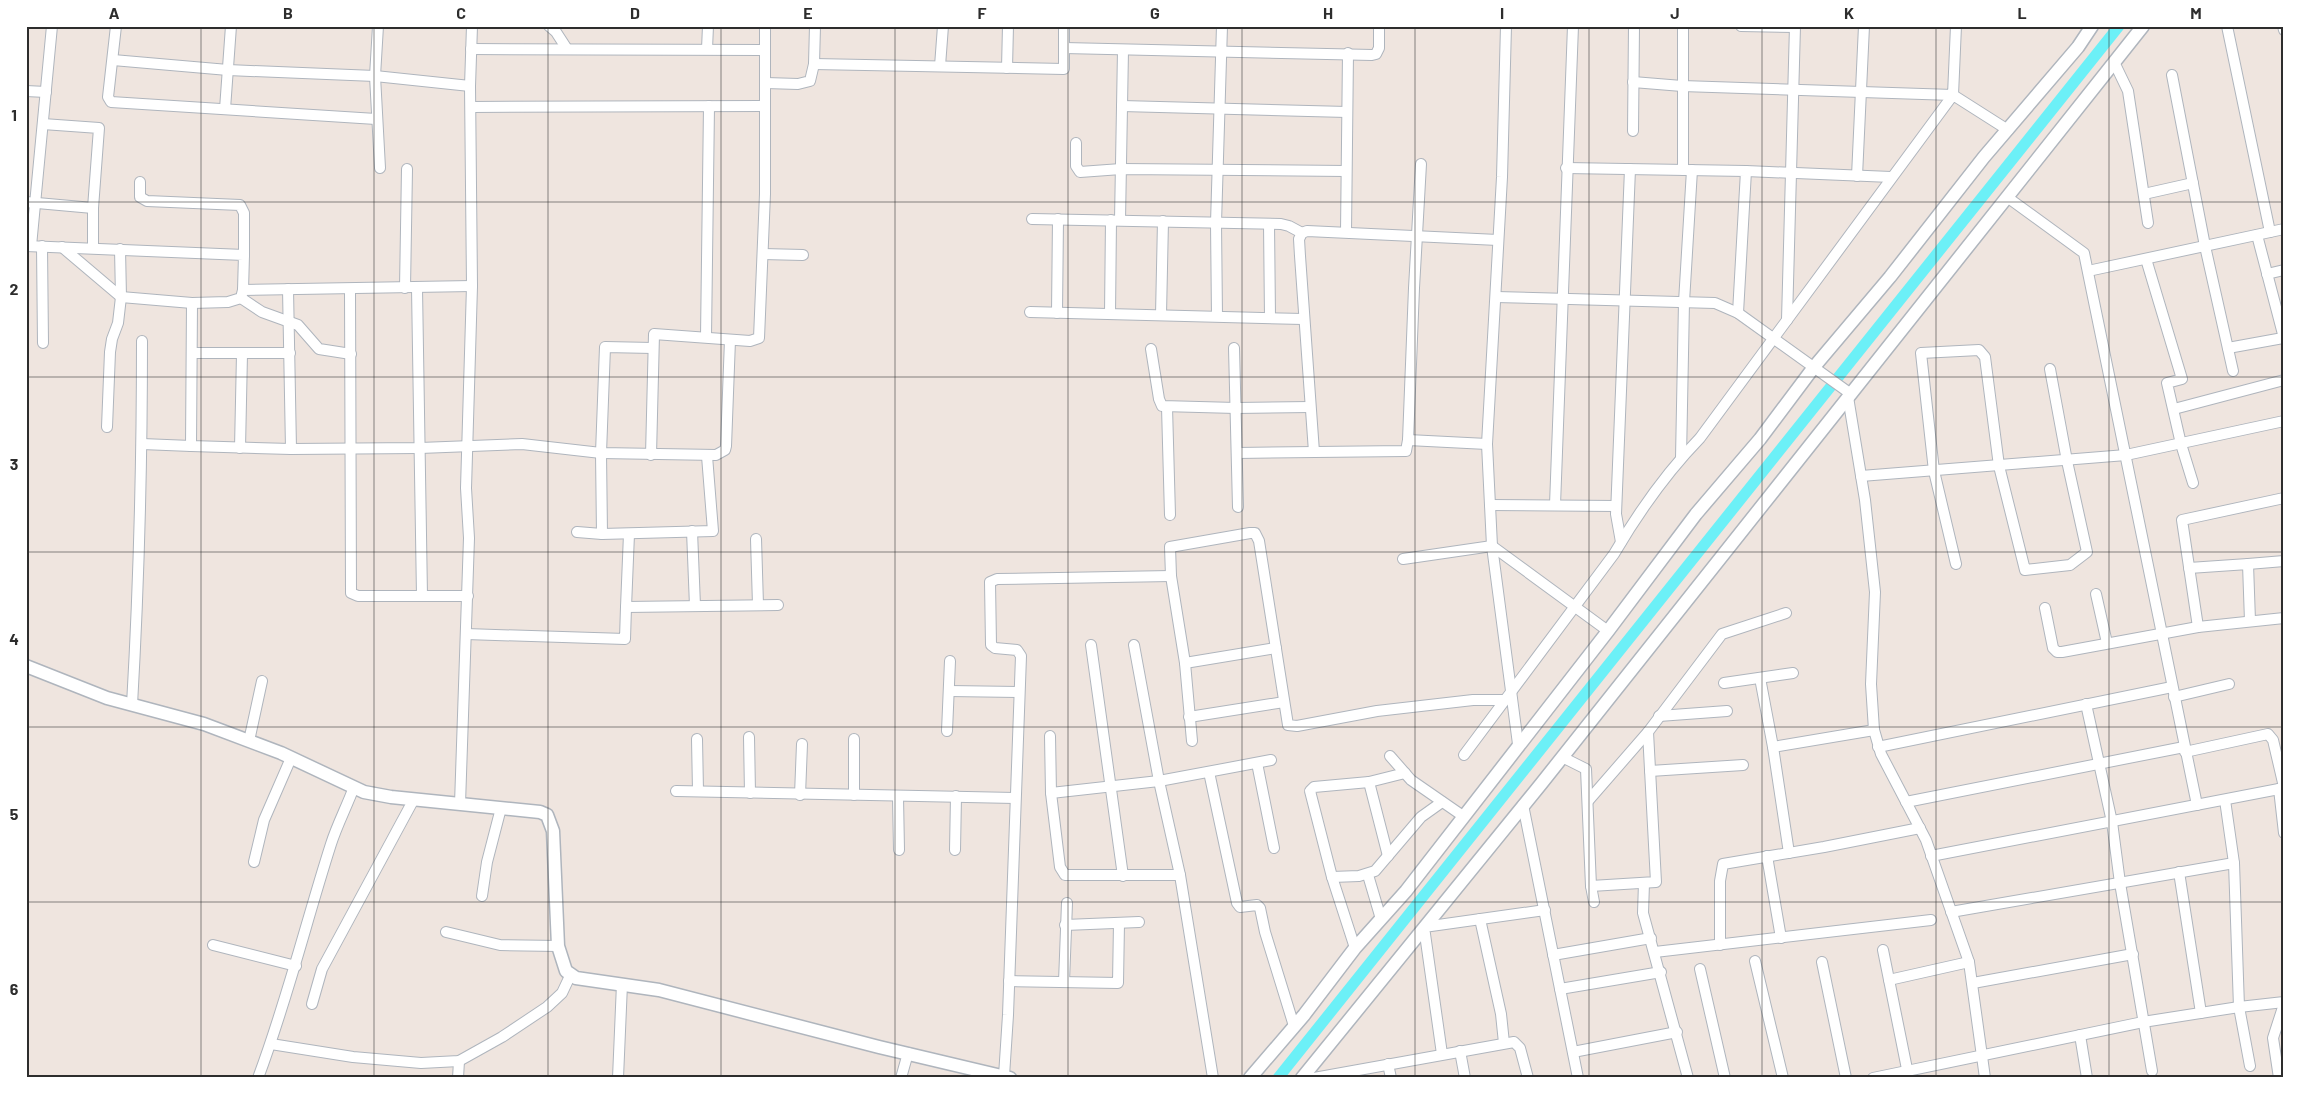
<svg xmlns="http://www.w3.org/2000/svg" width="2310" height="1104" viewBox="0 0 2310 1104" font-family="Barlow,sans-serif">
<rect width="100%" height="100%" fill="#efe5df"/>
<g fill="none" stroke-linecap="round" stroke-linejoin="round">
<path stroke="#6cf0f7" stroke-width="11" d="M1278,1078l841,-1052"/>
<defs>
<g id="minor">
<path d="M116,26l-8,71 3,5 265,17"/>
<path d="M378,26l-3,50 5,92"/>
<path d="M549,26l7,6 11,17"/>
<path d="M1506,26l-4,151 -15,267 5,102 26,198"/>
<path d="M1741,26l54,1"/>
<path d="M2227,26l43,206"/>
<path d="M2283,26l1,4"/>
<path d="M1064,48l308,7 4,-1 3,-6v-22"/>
<path d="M471,49l294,1"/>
<path d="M707,49l1,-23"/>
<path d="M113,60l115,10 147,6 95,10"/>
<path d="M2114,62l14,29 20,132"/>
<path d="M814,64l250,5v-43"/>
<path d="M940,66l3,-40"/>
<path d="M1007,68l1,-42"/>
<path d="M2172,75l33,171 28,125"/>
<path d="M1633,82l49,4 271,9 3,-69"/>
<path d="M766,83l32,1 12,-3 4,-17 1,-38"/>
<path d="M26,91l20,1"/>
<path d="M1122,106l225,6"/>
<path d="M471,107l294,-1"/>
<path d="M225,109l6,-83"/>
<path d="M43,124l56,4 -6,80v40"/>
<path d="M1633,131l1,-105"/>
<path d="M1076,143v23l4,6 41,-3 225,2"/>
<path d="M1566,168l180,3 -8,142"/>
<path d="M1683,170v-144"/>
<path d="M1746,171l145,6"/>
<path d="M1857,176l7,-150"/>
<path d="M140,182v15l7,4 93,4 4,8v42"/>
<path d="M2144,194l49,-11"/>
<path d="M2007,197l77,56 113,552"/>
<path d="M26,202l67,6"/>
<path d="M1032,219l249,5 8,2 13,7"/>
<path d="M1120,220l3,-170"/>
<path d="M1269,224l1,93"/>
<path d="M1346,232l2,-179"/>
<path d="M2257,235l27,103"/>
<path d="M26,246l218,9 -1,35 229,-4"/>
<path d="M31,246l21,-220"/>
<path d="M42,246l1,97"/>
<path d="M62,247l59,50 71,6 36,-1 13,-4 2,-8"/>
<path d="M763,254l40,1"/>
<path d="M2146,259l36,120 -15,4 14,61 12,39"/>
<path d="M2088,271l196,-42"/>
<path d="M2267,274l17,-4"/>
<path d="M405,288l2,-119"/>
<path d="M417,288l5,308"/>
<path d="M288,289l3,160"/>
<path d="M350,290l1,303 7,3h110"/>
<path d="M1496,297l219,6 23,10 113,81"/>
<path d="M241,298l21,14 36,13 21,24 32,5"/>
<path d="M192,303l-1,143 100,3 129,-1 102,-4 79,9 115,2 9,-5 1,-4 4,-106"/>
<path d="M1030,312l273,7"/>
<path d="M1057,313l1,-94"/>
<path d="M1110,314l1,-94"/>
<path d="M1161,315l2,-94"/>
<path d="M1217,316l-1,-93 6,-197"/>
<path d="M1787,320l8,-294"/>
<path d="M706,337l3,-231"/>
<path d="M1234,348l4,159"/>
<path d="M2228,348l55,-10"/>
<path d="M1151,349l8,50 3,7 74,2 74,-1"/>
<path d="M193,353h97"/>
<path d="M1848,397l17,103 10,92 -4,92 3,46 7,24 45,86 43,122 16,116"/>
<path d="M1167,407l3,108"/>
<path d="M2174,409l110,-29"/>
<path d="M107,427l3,-75 2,-13 6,-16 3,-26 -1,-48"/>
<path d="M1408,440l79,4"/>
<path d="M142,444l49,2"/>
<path d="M240,448l2,-94"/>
<path d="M1314,452l-14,-196 -1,-17 3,-6 5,-2 191,9"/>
<path d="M1237,453l169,-2 2,-11 6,-152 7,-124"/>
<path d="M651,455l3,-121 96,7 9,-3 6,-144v-168"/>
<path d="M1681,458l3,-156 8,-132"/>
<path d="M1861,476l265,-21 158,-34"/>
<path d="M1490,505l126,1"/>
<path d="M1555,505l18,-479"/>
<path d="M692,531l3,75"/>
<path d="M577,532l25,2 111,-3 -6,-75"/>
<path d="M602,534l-1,-81 4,-106 48,1"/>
<path d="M629,534l-3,73 152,-2"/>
<path d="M756,539l2,66"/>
<path d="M1621,542l-5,-28 14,-345"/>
<path d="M1403,559l89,-13 116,85"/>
<path d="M1956,564l-22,-93 -13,-118 58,-3 6,7 14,109 26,104 45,-5 17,-13 -20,-91 -17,-92"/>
<path d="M2248,564l36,-3"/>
<path d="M2189,568l59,-4 2,57"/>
<path d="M2096,594l11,49"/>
<path d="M2045,608l8,40 4,4h5l136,-25 86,-9"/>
<path d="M2198,627l-16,-107 102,-22"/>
<path d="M466,634l159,5 1,-32"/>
<path d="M1091,645l32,231"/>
<path d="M1134,645l25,136 21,94 33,203"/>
<path d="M1185,663l91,-15"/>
<path d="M1760,678l13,69 16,106"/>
<path d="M1724,683l69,-10"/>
<path d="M949,691l70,1"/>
<path d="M2174,697l55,-13"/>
<path d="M2086,704l26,118 8,61 32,188"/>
<path d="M132,705c7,-122 10,-243 10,-364"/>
<path d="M1659,716l68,-5"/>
<path d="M1189,717l95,-15"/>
<path d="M947,731l3,-70"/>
<path d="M1050,736l1,57 9,74 5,8h115"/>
<path d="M749,737l1,56"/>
<path d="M697,739l1,52"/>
<path d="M249,741l13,-60"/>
<path d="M1192,741l-7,-78 -14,-87 -1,-29 80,-14h5l4,8 29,184 9,1 80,-15 96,-11h31"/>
<path d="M1773,747l101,-17"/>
<path d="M1878,747l294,-60"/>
<path d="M2185,752l83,-18 5,6 11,47"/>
<path d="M1464,755l150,-201c24,-41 53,-82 86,-116l253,-343 55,35"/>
<path d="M1390,756l21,24 52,36"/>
<path d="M1562,757l24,12 5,117 3,16"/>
<path d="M1257,763l17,85"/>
<path d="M1650,771l93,-6"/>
<path d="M1209,772l28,131 3,4 17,-2 3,3 5,24 29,94"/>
<path d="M1369,782l19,74"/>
<path d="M2279,789l5,44"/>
<path d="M676,791l339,7"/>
<path d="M1051,793l108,-12 112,-21"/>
<path d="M800,795l2,-51"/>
<path d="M854,795v-56"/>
<path d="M898,797l1,53"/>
<path d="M2225,800l9,63 5,144 11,59"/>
<path d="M1588,801l60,-69 74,-98 64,-21"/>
<path d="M1906,802l278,-55"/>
<path d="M460,804l9,-266 -3,-50 6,-202 -2,-200 2,-60"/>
<path d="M1523,805l55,273"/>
<path d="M955,850l1,-54"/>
<path d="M1767,856l14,82"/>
<path d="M1931,856l353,-68"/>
<path d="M254,862l10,-42 27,-62"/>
<path d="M2179,872l22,141"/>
<path d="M1368,875l13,44"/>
<path d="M1332,877l27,-1 16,-5 46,-54 21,-15"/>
<path d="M1644,883l-1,30 45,165"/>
<path d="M1591,886l65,-4 -8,-150"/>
<path d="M482,896l5,-34 14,-54"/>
<path d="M1951,912l283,-49"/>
<path d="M1480,919l21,95 3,29"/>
<path d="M1065,925l74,-3"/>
<path d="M446,932l54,13 58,1"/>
<path d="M213,945l83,21"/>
<path d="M1720,945v-64l3,-17 101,-17 96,-19"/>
<path d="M1355,948l-23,-71 -22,-86 4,-4 55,-5 36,-9"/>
<path d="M1883,950l24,119"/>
<path d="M1655,952l276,-32"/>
<path d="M1553,955l98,-17"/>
<path d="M1755,961l28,117"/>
<path d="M1822,962l24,116"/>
<path d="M1700,969l25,109"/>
<path d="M1889,980l80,-18"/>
<path d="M1009,981l109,2 1,-60"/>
<path d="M1064,982l3,-79"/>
<path d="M1973,983l160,-29"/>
<path d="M1560,989l101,-17"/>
<path d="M312,1004l10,-35 92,-170"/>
<path d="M2080,1035l7,43"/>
<path d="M271,1044l82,13 68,6 38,-2 43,-24 45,-30 15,-14 8,-17"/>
<path d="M1460,1051l5,27"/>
<path d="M1573,1052l104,-20"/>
<path d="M1442,1054l-18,-127 121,-17"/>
<path d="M1388,1064l3,14"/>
<path d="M1004,1076l4,-61 13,-359 -4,-6 -22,-2 -4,-3 -1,-63 7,-3 174,-3"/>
<path d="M258,1078c29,-77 48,-156 73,-234 6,-19 16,-38 23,-57"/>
<path d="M458,1078l1,-17"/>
<path d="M618,1078l4,-94"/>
<path d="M901,1078l7,-25"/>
<path d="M1314,1078l200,-36 6,6 8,30"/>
<path d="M1873,1078l270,-56 96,-15 45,-5"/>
<path d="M2279,1078l-6,-40 11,-34"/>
</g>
<g id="tertiary">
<path d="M26,666l81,32 97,26 77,29 83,39 27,5 149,15 7,3 6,16 5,115 8,25 10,7 83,12 220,57 131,31"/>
<path d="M1250,1078l54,-63 51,-67 51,-57 202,-260 88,-117 64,-75 54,-72 76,-90 94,-120 94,-110 14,-21"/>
<path d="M1302,1078l239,-294 602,-758"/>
</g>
</defs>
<use href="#minor" stroke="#afb5bd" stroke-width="12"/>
<use href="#tertiary" stroke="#afb5bd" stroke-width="15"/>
<use href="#minor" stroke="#fff" stroke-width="10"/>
<use href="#tertiary" stroke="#fff" stroke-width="12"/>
</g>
<path fill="none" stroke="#2d2d2d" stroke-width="1" stroke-opacity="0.55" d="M201,26v1052M374,26v1052M548,26v1052M721,26v1052M895,26v1052M1068,26v1052M1242,26v1052M1415,26v1052M1589,26v1052M1762,26v1052M1936,26v1052M2109,26v1052M26,202h2258M26,377h2258M26,552h2258M26,727h2258M26,902h2258"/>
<rect width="2310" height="1104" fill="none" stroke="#ffffff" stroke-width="55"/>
<rect x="28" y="28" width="2254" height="1048" fill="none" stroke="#2d2d2d" stroke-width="2"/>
<g font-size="16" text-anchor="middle" font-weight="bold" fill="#2d2d2d">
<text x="114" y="19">A</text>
<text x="288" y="19">B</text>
<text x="461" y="19">C</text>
<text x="635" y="19">D</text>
<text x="808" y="19">E</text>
<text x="982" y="19">F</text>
<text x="1155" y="19">G</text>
<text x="1328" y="19">H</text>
<text x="1502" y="19">I</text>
<text x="1675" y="19">J</text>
<text x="1849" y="19">K</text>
<text x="2022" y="19">L</text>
<text x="2196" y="19">M</text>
<text x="14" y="121">1</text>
<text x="14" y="295">2</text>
<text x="14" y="470">3</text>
<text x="14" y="645">4</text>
<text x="14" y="820">5</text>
<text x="14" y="995">6</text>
</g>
</svg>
